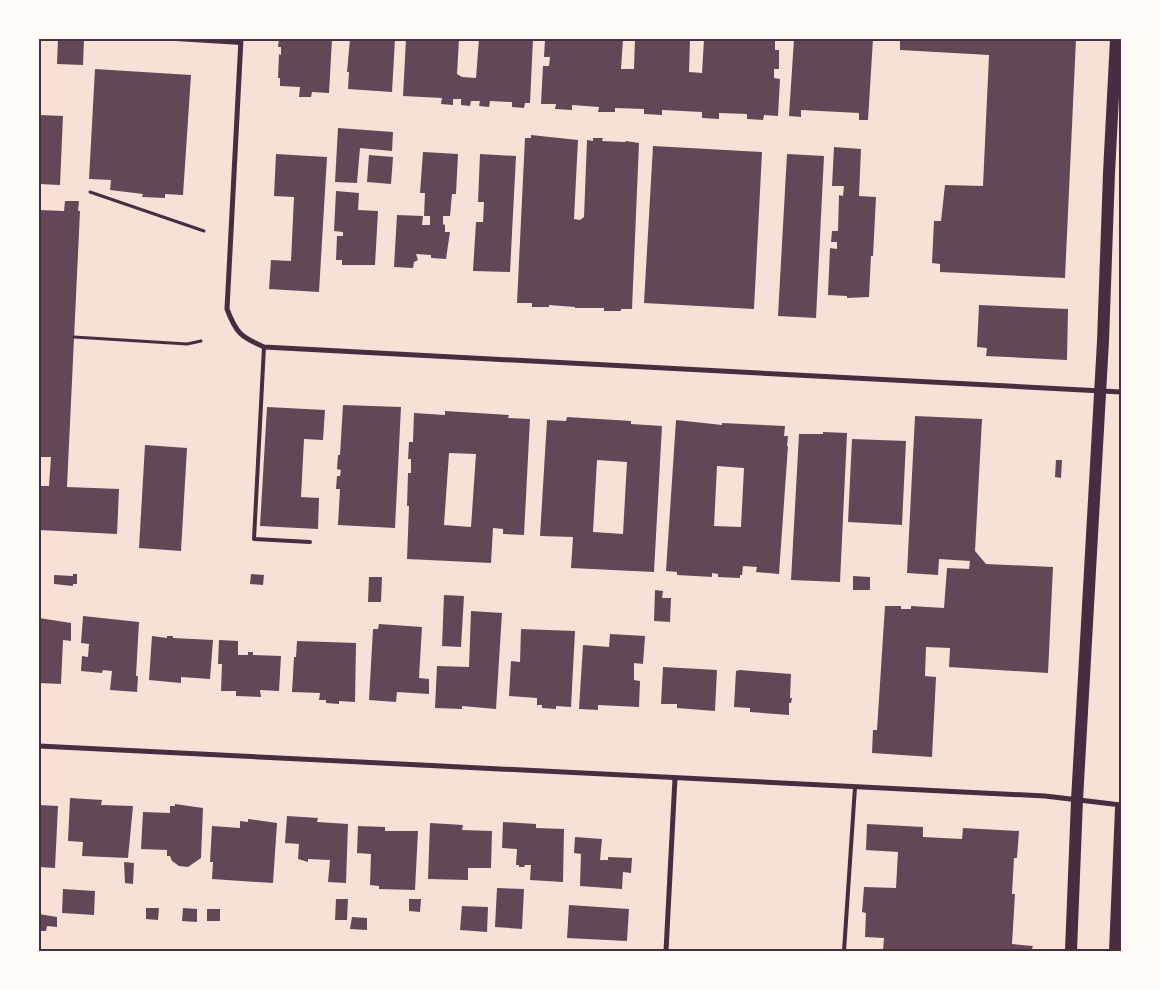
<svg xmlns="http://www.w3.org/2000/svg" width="1160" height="990" viewBox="0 0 1160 990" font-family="Rubik,sans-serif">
<rect width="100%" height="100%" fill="#f7e1d7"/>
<g fill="#644757" fill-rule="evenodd">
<path d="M58,39h26l-1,26 -26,-1z"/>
<path d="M279,39h53l-3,54 -17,-1 -1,5h-12l1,-10 -20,-1v-8h-2l1,-24 2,1v-8h-3z"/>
<path d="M350,39h45l-3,53 -44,-3 1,-17h-2z"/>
<path d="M406,39h53l-2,35 5,3 14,1 3,-39h54l-3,64h-5l-1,5 -12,-1v-5l-22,-1 -1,6 -10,-1 1,-5h-9l-1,5 -9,-1v-6h-8v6l-12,-1 1,-6 -39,-2z"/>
<path d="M545,39h78l-2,30h13l1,-30h55l-1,33 13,1 2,-34h71v11h4v19h-5v9l6,1 -2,37 -14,-1 -1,5 -16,-1v-5l-28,-1v6l-17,-1v-6l-40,-2v5l-18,-1v-5l-29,-1v4h-17l1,-5 -27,-2v5l-17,-1 1,-5h-15l2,-38h6l1,-9h-6z"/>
<path d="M794,39h79l-5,81h-9v-7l-58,-3v7l-12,-1z"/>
<path d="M900,39h176l-11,239 -125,-6v-8l-8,-1 2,-42h7l4,-36 38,1 6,-131 -89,-5z"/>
<path d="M95,69l96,6 -8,120 -18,-1v4l-23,-1 1,-3 -33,-4 1,-10 -22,-1z"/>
<path d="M39,115l24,1 -3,69 -21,-1z"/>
<path d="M338,128l55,4 -1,19 -32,-3 -3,35 -22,-1z"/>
<path d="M531,135l47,5 -4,79 6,1 4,-3 3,-77 6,1v-3h10l-1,3 23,1 1,-1 13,2 -7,166h-11v2h-17v-3h-29v-1l-26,-2v2h-17v-4h-15l8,-165h6z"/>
<path d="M653,146l109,6 -8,157 -110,-6z"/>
<path d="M834,147l27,2 -2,47 17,1 -3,59h-2l-2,41 -22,1v-2l-19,-1 2,-47 7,1v-7h-6l1,-11h6l1,-36 4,1 1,-10h-12z"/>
<path d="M423,152l35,2 -2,40h-4l-2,22h-7v8l2,1v7h5l-4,27 -15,-1v-3l-15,-1 2,6 -4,2 -1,6 -19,-1 3,-52 26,1 -1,9h8v-9h-6l1,-23h-5z"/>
<path d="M276,154l51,3 -8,135 -50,-3 2,-29 20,1 3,-64 -20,-1z"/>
<path d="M480,154l36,2 -6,116 -37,-1 3,-49h7l1,-20h-6z"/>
<path d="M787,154l37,2 -8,162 -38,-2z"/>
<path d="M369,155l24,2 -2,27 -24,-2z"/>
<path d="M336,191l23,2 -1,17 20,1 -3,54h-33v-5h-6l1,-24h6v-4l-9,-1z"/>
<path d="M65,201h14l-1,10h2l-13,276 52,2 -2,45 -78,-4v-44h10l2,-29h-12v-247l25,1z"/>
<path d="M979,305l89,4 -1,51 -81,-4 1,-8 -10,-1z"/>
<path d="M343,405l58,2 -6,121 -57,-3 2,-36h-4l1,-13h3l1,-6 -4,-1 1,-14h2z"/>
<path d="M267,407l58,3 -2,30 -19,-1 -3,58 18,1 -1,31 -58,-3z"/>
<path d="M445,411l64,4 -1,3 22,1 -6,116 -21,-1v-5l-10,-1 -2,35 -84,-4 2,-53h-2l1,-33h3v-14h-3l1,-17h4l1,-29 31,2zM449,453l27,1 -5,73 -27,-2z"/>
<path d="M915,416l67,3 -7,132 11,13 67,3 -5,106 -99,-6 1,-19 -24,-1 -1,29 11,1 -4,80 -60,-4 1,-23h4l8,-124h16v3h10v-3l33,2 3,-40 22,1 1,-8 -31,-2 -1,16 -31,-2z"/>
<path d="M567,417l64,4v3l31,2 -8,146 -83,-4 2,-31 -33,-1 7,-116 19,1zM597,460l30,2 -4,72 -30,-2z"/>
<path d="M676,420l46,5v-2l63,3 -1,10h4l-1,10h1l-9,128 -23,-2 1,-5 -14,-1 -1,9h-2v3l-22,-1v-3l-6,-1v4l-35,-2v-3l-11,-1zM717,466l27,2 -3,59 -27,-1z"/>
<path d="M823,432l24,1 -7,149 -49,-2 8,-146h24z"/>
<path d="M852,439l54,2 -4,84 -54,-3z"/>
<path d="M145,445l42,3 -6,103 -42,-3z"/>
<path d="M1056,460h6l-1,18 -6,-1z"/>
<path d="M73,574h4v10h-4v2l-19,-2v-9l19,1z"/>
<path d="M251,574l13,1 -1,10 -13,-1z"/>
<path d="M853,576l17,1v13h-17z"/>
<path d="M369,577h13l-1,25h-13z"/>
<path d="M655,590l8,1 -1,7h9l-1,24 -16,-1z"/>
<path d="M444,595l20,1 -3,51 -19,-1z"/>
<path d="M471,611l31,2 -6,96 -34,-3v3l-27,-1 2,-42 32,1z"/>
<path d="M83,616l56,6 -3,54h2l-1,16 -27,-2 2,-19 -9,-1 -1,3 -21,-2 1,-15 6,1 1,-13 -8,-1z"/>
<path d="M39,618l32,5v18l-8,-1 -2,44 -22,-1z"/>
<path d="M379,624l43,3 -3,51 10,1v15l-32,-2 -1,10 -27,-2 4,-71h5z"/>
<path d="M521,629l54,2 -4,76 -15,-1v3l-14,-1v-3h-5v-7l-28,-2 2,-35 9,1z"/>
<path d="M610,634l35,2 -2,28 -9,-1v17l6,1 -1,26 -41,-2v5l-19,-1 4,-64 26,2z"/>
<path d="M152,636l15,2v-2h6v2l40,2 -3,39 -29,-2v6l-32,-3z"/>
<path d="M219,640l19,1v14h10v-3h5v3l28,1 -2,35 -19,-1 1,7 -25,-1v-5h-15l1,-27h-4z"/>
<path d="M297,641l59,2 -1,59 -16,-1v3l-13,-1v-3h-7l1,-7 -28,-1 2,-35h2z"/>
<path d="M663,667l54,3 -2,41 -38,-3v-4h-16z"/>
<path d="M740,670l51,4 -1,24h2l-1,5h-2v12l-39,-3v-4l-16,-1 2,-36z"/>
<path d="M70,798l32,2 -1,5 32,1 -5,52 -46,-2 1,-14 -15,-1z"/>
<path d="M175,804l28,4 -2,50 -13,9 -9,-1 -7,-5 -2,-5h-3v-6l-26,-1 2,-37 27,1v-7h5z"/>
<path d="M39,805l19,1 -3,62 -16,-1z"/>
<path d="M287,816l31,2 -1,4 31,2 -2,59 -18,-1 2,-22 -22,-1v3l-10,-3 1,-15 -14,-1z"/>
<path d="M248,819l29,4 -4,60 -61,-4 1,-17h-3l2,-36 28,2v-7l8,1z"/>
<path d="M503,822l33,2v4l28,1 -1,53 -33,-2 1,-15h-6l-1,2h-5v-2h-3l1,-16 -15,-1z"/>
<path d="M430,823l33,2 -1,5 30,1 -1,37h-23v12l-40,-1z"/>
<path d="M867,824l56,3v10l39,2 1,-11 56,3 -2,27h-3l-2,36h3l-3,50 21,2 -2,5h-148l1,-13 -19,-1 1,-24 -4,-1 2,-25 32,1 2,-36 -32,-2z"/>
<path d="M358,826l27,1v4h33l-3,59 -36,-1v-3l-9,-1 1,-31 -14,-1z"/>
<path d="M575,837l27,2 -2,21h8v-3l24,1 -1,15 -8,-1 -1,17 -42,-3 1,-32 -7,-1z"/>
<path d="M124,862l10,1 -1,21 -8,-1z"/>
<path d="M497,888l27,1 -2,40 -27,-2z"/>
<path d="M63,889l32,2 -1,24 -32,-2z"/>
<path d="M336,899h12l-1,21h-12z"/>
<path d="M409,899h12l-1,13 -11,-1z"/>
<path d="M569,905l60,4 -2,32 -60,-3z"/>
<path d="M462,906l26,1 -1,25 -27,-2z"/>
<path d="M146,908h13l-1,12 -12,-1z"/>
<path d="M183,908l14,1v13l-15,-1z"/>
<rect x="207" y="909" width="13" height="12"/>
<path d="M39,914l18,3v10l-10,-1 -1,5h-7z"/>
<path d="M352,917l15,1v12l-17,-1z"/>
</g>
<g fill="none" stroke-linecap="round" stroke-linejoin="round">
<g stroke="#4a2c40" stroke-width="3">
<path d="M90,192l114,39"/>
<path d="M74,337l113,7 14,-3"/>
</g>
<g stroke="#4a2c40" stroke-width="4">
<path d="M176,39l65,4"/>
<path d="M264,347l-10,192 56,3"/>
<path d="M844,951l11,-164"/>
</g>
<g stroke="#4a2c40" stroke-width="5">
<path d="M241,39l-14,270c9,24 14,28 37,38l857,45"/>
<path d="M39,746l1006,50 76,9"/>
<path d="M666,951l9,-173"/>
</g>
<g stroke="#4a2c40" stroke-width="12">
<path d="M1071,951l6,-151 26,-459 6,-168 7,-134"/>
<path d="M1115,951l6,-143"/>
</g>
</g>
<rect width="1160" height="990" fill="none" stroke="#fffaf5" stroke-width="80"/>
<rect x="40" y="40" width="1080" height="910" fill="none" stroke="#4a2c40" stroke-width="2"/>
</svg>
